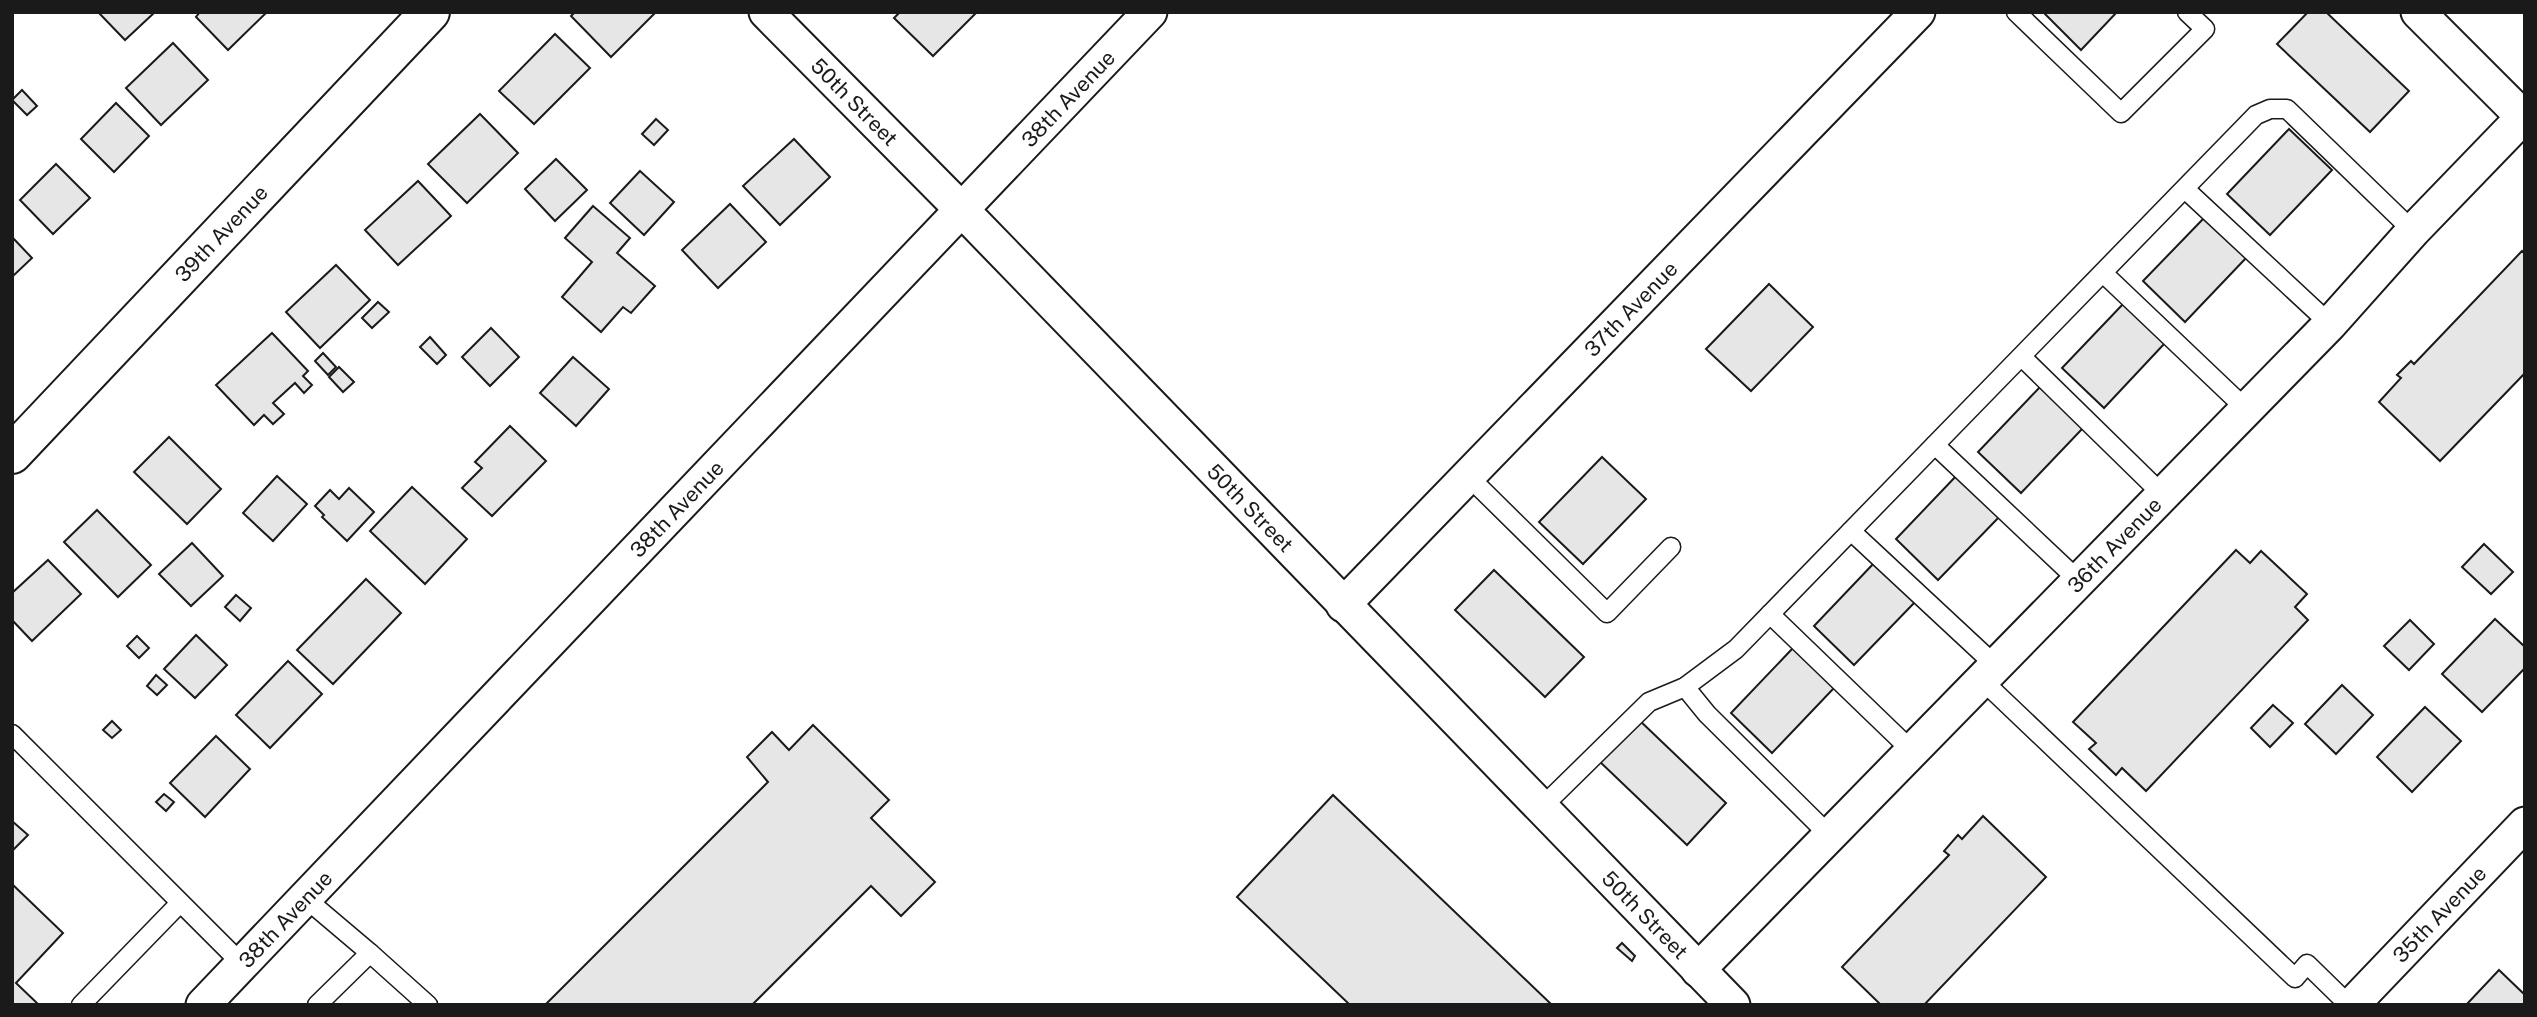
<svg xmlns="http://www.w3.org/2000/svg" width="2537" height="1017" viewBox="0 0 2537 1017" font-family="'Public Sans',sans-serif">
<rect width="100%" height="100%" fill="#fff"/>
<g fill="#e6e6e6" stroke="#1a1a1a" stroke-width="2">
<path d="M98,12h57l-30,28z"/>
<path d="M200,12h67l-39,38 -32,-33z"/>
<path d="M575,12h81l-45,45 -40,-41z"/>
<path d="M900,12h77l-44,44 -39,-38z"/>
<path d="M2043,12h74l-36,38z"/>
<path d="M2308,12h18l83,79 -39,41 -93,-88z"/>
<path d="M555,34l35,34 -56,56 -35,-33z"/>
<path d="M173,43l35,37 -47,45 -35,-37z"/>
<path d="M22,90l15,16 -10,9 -15,-15z"/>
<path d="M116,103l33,33 -35,36 -33,-33z"/>
<path d="M480,114l38,39 -51,50 -39,-39z"/>
<path d="M656,119l12,11 -14,15 -12,-11z"/>
<path d="M2289,129l43,41 -62,65 -43,-41z"/>
<path d="M794,139l36,38 -50,48 -37,-39z"/>
<path d="M556,159l31,31 -32,31 -30,-32z"/>
<path d="M56,164l34,34 -37,36 -33,-34z"/>
<path d="M640,171l34,31 -30,33 -34,-32z"/>
<path d="M418,181l33,35 -53,49 -33,-35z"/>
<path d="M730,204l36,38 -48,46 -36,-38z"/>
<path d="M593,206l37,32 -13,15 38,33 -24,27 -8,-6 -22,25 -39,-35 30,-35 -27,-24z"/>
<path d="M2205,217l42,40 -62,65 -42,-41z"/>
<path d="M12,237l20,21 -20,19z"/>
<path d="M2522,251l3,3v119l-85,88 -61,-59 22,-24 -4,-3 14,-14 3,3z"/>
<path d="M336,265l34,35 -50,48 -34,-36z"/>
<path d="M1769,284l44,43 -62,64 -45,-42z"/>
<path d="M378,302l11,10 -17,16 -10,-10z"/>
<path d="M2124,303l41,40 -61,65 -42,-40z"/>
<path d="M491,328l28,29 -29,29 -28,-29z"/>
<path d="M272,333l36,38 -5,5 9,9 -8,8 -9,-10 -22,20 11,11 -11,10 -9,-9 -10,10 -38,-40z"/>
<path d="M430,337l16,18 -9,9 -17,-17z"/>
<path d="M323,353l13,14 -8,8 -13,-14z"/>
<path d="M573,357l36,32 -33,37 -36,-33z"/>
<path d="M339,367l15,15 -11,10 -14,-15z"/>
<path d="M2040,387l43,41 -62,65 -43,-41z"/>
<path d="M510,426l36,35 -54,55 -30,-28 20,-20 -7,-6z"/>
<path d="M169,437l52,52 -34,35 -53,-52z"/>
<path d="M1602,457l44,42 -63,65 -44,-42z"/>
<path d="M1959,473l43,41 -64,66 -42,-41z"/>
<path d="M277,476l30,28 -34,37 -30,-28z"/>
<path d="M412,487l55,52 -42,45 -55,-53z"/>
<path d="M349,488l25,24 -27,29 -25,-24 2,-2 -9,-9 15,-16 9,9z"/>
<path d="M97,510l54,55 -33,32 -54,-55z"/>
<path d="M192,543l31,33 -32,30 -32,-32z"/>
<path d="M2484,544l29,28 -22,22 -29,-27z"/>
<path d="M2236,550l14,13 11,-12 46,43 -12,13 13,13 -162,171 -24,-23 -6,7 -27,-26 7,-6 -23,-21z"/>
<path d="M48,560l33,34 -49,47 -20,-21v-27z"/>
<path d="M1875,562l41,39 -62,64 -40,-39z"/>
<path d="M1494,570l90,87 -39,40 -90,-87z"/>
<path d="M366,579l35,34 -68,71 -36,-34z"/>
<path d="M236,595l15,13 -11,13 -15,-14z"/>
<path d="M2495,619l30,28v21l-43,44 -40,-38z"/>
<path d="M2410,620l24,24 -25,26 -25,-24z"/>
<path d="M196,635l31,30 -32,33 -31,-29z"/>
<path d="M137,636l12,12 -10,10 -12,-12z"/>
<path d="M1793,648l41,40 -62,65 -41,-40z"/>
<path d="M288,661l34,33 -52,54 -34,-33z"/>
<path d="M156,675l11,10 -10,10 -10,-9z"/>
<path d="M2342,685l31,30 -37,39 -31,-30z"/>
<path d="M2273,705l20,18 -23,24 -19,-19z"/>
<path d="M2425,707l36,34 -49,51 -35,-35z"/>
<path d="M1637,718l89,85 -39,42 -90,-86z"/>
<path d="M112,721l9,9 -9,8 -9,-8z"/>
<path d="M813,725l76,75 -18,18 64,64 -34,34 -30,-30 -119,119h-207l223,-223 -21,-25 25,-25 17,18z"/>
<path d="M216,736l34,33 -45,48 -35,-34z"/>
<path d="M164,794l10,8 -8,9 -10,-9z"/>
<path d="M1333,795l219,210h-202l-113,-108z"/>
<path d="M1983,816l63,61 -122,128h-43l-39,-38 107,-112 -5,-4 14,-16 4,4z"/>
<path d="M12,821l16,14 -16,16z"/>
<path d="M12,884l51,49 -47,50 23,22h-27z"/>
<path d="M1622,943l13,13 -3,5 -15,-13z"/>
<path d="M2499,970l26,25v10h-59z"/>
</g>
<g fill="none" stroke-linecap="round" stroke-linejoin="round">
<defs>
<g id="lane">
<path d="M2016,12l105,101 84,-84 -18,-17"/>
<path d="M2185,189l145,135"/>
<path d="M2103,273l144,137"/>
<path d="M2022,357l141,138"/>
<path d="M1935,445l144,136"/>
<path d="M1468,476l139,137 64,-66"/>
<path d="M1851,531l145,135"/>
<path d="M1770,614l142,137"/>
<path d="M1982,680l313,298 12,-14 42,41"/>
<path d="M1685,687l22,27 123,122"/>
<path d="M12,734l230,230"/>
<path d="M1541,808l108,-106 36,-15 51,-38 520,-534 14,-6h17l126,122"/>
<path d="M305,898l65,55 -53,52"/>
<path d="M370,953l58,52"/>
<path d="M81,1005l99,-102"/>
</g>
<g id="street">
<path id="s1" d="M766,12l195,197 772,796"/>
<path d="M2418,12l107,107"/>
<path id="s2" d="M1343,605l575,-593"/>
<path id="s3" d="M1698,970l632,-646 83,-93 112,-116"/>
<path id="s4" d="M203,1005l947,-993"/>
<path id="s5" d="M2352,1005l173,-181"/>
</g>
<g id="secondary">
<path id="s6" d="M12,454l418,-442"/>
</g>
</defs>
<use href="#lane" stroke="#1a1a1a" stroke-width="21"/>
<use href="#street" stroke="#1a1a1a" stroke-width="37"/>
<use href="#secondary" stroke="#1a1a1a" stroke-width="42"/>
<use href="#lane" stroke="#fff" stroke-width="18"/>
<use href="#street" stroke="#fff" stroke-width="33"/>
<use href="#secondary" stroke="#fff" stroke-width="38"/>
</g>
<g text-anchor="middle" dominant-baseline="central" stroke-width="5" stroke-linejoin="round" paint-order="stroke">
<g font-size="21" fill="#1a1a1a" stroke="#fff">
<text stroke="none"><textPath href="#s4" startOffset="1253">38th Avenue</textPath></text>
<text stroke="none"><textPath href="#s1" startOffset="126">50th Street</textPath></text>
<text stroke="none"><textPath href="#s6" startOffset="304">39th Avenue</textPath></text>
<text stroke="none"><textPath href="#s2" startOffset="413">37th Avenue</textPath></text>
<text stroke="none"><textPath href="#s4" startOffset="686">38th Avenue</textPath></text>
<text stroke="none"><textPath href="#s1" startOffset="693">50th Street</textPath></text>
<text stroke="none"><textPath href="#s3" startOffset="595">36th Avenue</textPath></text>
<text stroke="none"><textPath href="#s5" startOffset="126">35th Avenue</textPath></text>
<text stroke="none"><textPath href="#s1" startOffset="1260">50th Street</textPath></text>
<text stroke="none"><textPath href="#s4" startOffset="119">38th Avenue</textPath></text>
</g>
</g>
<rect width="2537" height="1017" fill="none" stroke="#1a1a1a" stroke-width="28"/>
</svg>
